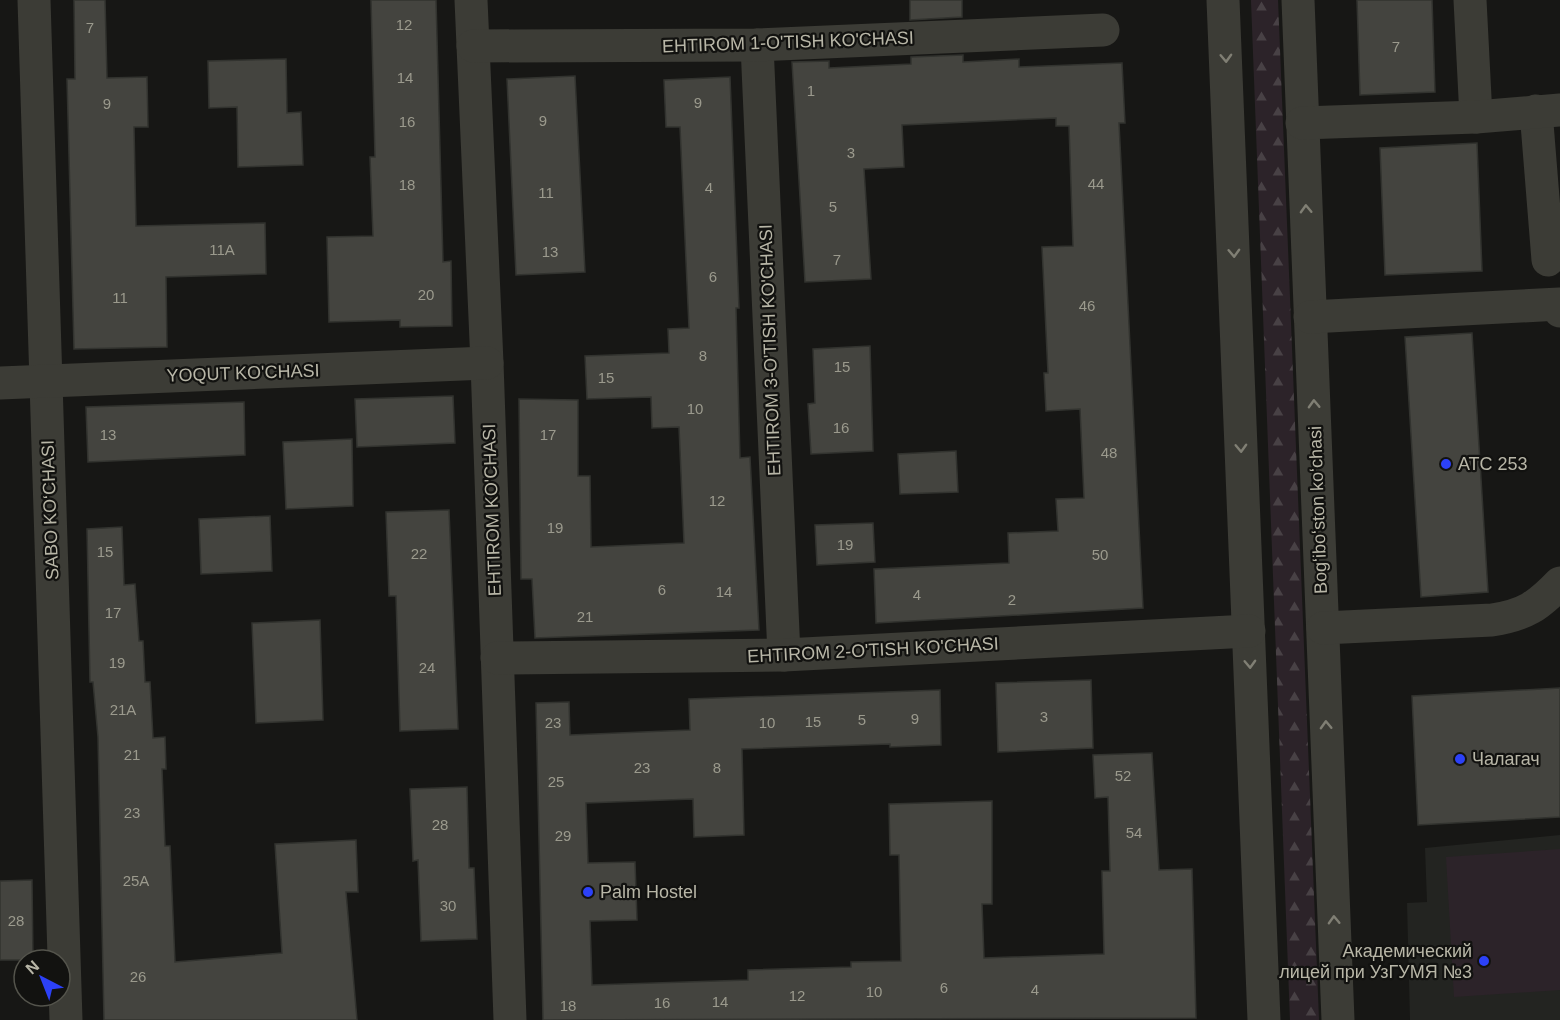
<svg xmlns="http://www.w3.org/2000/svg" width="1560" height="1020" viewBox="0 0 1560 1020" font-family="Helvetica,sans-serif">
<defs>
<pattern id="forest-firs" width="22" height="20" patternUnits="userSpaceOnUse" patternTransform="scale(1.5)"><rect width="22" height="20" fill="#2c2329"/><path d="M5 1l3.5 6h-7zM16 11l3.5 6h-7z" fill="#484145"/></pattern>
</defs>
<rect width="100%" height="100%" fill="#171715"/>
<path fill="#232421" d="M1560,835v185h-150l-3,-117 20,-1 -2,-54z"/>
<path fill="url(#forest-firs)" d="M1251,0h27l41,1020h-29z"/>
<path fill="#2c2329" d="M1560,849v141l-106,7 -8,-140z"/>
<g fill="#44443f" stroke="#32332f" stroke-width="1.5">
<path d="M74,0h31l2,78 40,-1 1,50h-14l2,99 129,-3 1,51 -100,3 1,70 -93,2 -7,-270h8z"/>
<path d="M371,0h65l7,262 8,-1 1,65 -52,1v-7l-71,2 -2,-85 46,-1 -3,-79h5z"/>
<path d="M910,0h52v17l-52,3z"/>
<path d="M1357,0h75l3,92 -75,3z"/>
<path d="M963,55v7l56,-3v8l103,-4 3,60h-6l24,485 -267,15 -2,-54 135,-6 -1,-30 50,-2 -2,-32 28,-1 -4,-89 -34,2 -2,-38h4l-6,-126 31,-1 -4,-120h-13v-8l-154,7 2,42 -40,2 7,110 -66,3 -13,-220 37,-1v7l82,-4v-7z"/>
<path d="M286,59l1,54 14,-1 2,53 -65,2 -1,-60 -28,1 -1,-47z"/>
<path d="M575,76l10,196 -69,3 -9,-196z"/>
<path d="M730,77l9,231h-3l4,150 10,-1 9,173 -224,8 -3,-59h-11l-2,-180 59,1v76h12l1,71 93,-4 -5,-116 -27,1 -1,-31 -64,2 -2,-43 84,-3 -1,-24 21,-1 -9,-201h-14l-2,-47z"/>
<path d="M1477,143l5,128 -97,4 -5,-127z"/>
<path d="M1472,333l16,259 -67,5 -16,-260z"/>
<path d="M870,346l3,105 -62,3 -3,-50 7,-1 -2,-54z"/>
<path d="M453,396l2,47 -98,4 -2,-48z"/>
<path d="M244,402l1,53 -157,7 -2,-55z"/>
<path d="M352,439l1,67 -67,3 -3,-67z"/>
<path d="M956,451l2,41 -58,2 -2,-40z"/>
<path d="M449,510l9,219 -58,2 -4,-135h-7l-3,-84z"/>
<path d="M270,516l2,55 -71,3 -2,-55z"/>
<path d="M873,523l2,39 -58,3 -2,-40z"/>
<path d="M122,527l2,58 11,-1 4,57h4l2,41h5l3,56 12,-1 1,32h-4l3,77h5l5,116 107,-9 -7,-109 81,-4 2,52h-12l11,128h-253l-6,-283 -5,-55h-3l-3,-153z"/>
<path d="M320,620l3,100 -67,3 -4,-100z"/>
<path d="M1091,680l2,68 -95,4 -2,-69z"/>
<path d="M1560,688v129l-142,8 -6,-129z"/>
<path d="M940,690l1,55 -51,2v-3l-148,5 2,86 -50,2 -1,-38 -107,4 2,60 47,-1 2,58 -47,1 2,64 156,-5v-10l103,-3v-5l50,-1 -2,-106h-9l-1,-51 103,-3v103h-10l2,54 120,-4 -2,-83h8l-2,-74 -13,1 -2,-43 59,-2 7,117 33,-1 4,149 -653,2 -7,-317 33,-1 1,33 120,-5 -1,-31z"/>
<path d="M467,787l2,81h5l3,71 -56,2 -3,-81 -5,1 -3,-72z"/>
<path d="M32,880l1,80h-33v-79z"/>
</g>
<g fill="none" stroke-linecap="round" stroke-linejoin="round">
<g stroke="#3c3c36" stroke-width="33">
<path d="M34,0l32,1020"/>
<path d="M471,0l16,363 23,657"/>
<path d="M1223,0l41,1020"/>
<path d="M1298,0l40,1020"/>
<path d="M1470,0l6,117"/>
<path d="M757,45l27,610"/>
<path d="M473,46l284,-1 346,-15"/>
<path d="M1536,111l12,149"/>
<path d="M1302,123l174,-6 84,-7"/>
<path d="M1310,317l250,-13v7"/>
<path d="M0,383l487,-20"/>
<path d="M1323,628l169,-8c33,-5 46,-14 68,-37"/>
<path d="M497,658l287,-3 465,-24"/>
</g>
</g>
<defs><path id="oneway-chevron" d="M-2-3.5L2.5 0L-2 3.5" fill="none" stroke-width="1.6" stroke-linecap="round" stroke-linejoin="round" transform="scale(1.5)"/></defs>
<g stroke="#807f74">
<use href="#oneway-chevron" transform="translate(1226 58) rotate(88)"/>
<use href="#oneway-chevron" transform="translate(1306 209) rotate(-92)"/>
<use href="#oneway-chevron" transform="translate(1234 253) rotate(88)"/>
<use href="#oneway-chevron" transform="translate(1314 404) rotate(-92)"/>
<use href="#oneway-chevron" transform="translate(1241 448) rotate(88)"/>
<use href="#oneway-chevron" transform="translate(1250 664) rotate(88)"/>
<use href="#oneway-chevron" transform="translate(1326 725) rotate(-92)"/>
<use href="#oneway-chevron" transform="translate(1334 920) rotate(-92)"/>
</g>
<g fill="#2c41f8" stroke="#121210" stroke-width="2">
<circle cx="1446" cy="464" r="6"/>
<circle cx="1460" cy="759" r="6"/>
<circle cx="588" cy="892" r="6"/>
<circle cx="1484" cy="961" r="6"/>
</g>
<g text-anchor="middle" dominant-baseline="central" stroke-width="4.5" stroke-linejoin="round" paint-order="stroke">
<g font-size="15" fill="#9b9a8d">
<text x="404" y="24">12</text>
<text x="90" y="27">7</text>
<text x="1396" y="46">7</text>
<text x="405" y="77">14</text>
<text x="811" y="90">1</text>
<text x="698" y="102">9</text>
<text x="107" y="103">9</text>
<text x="543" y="120">9</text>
<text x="407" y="121">16</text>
<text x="851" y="152">3</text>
<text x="1096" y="183">44</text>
<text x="407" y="184">18</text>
<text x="709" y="187">4</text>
<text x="546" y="192">11</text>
<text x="833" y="206">5</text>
<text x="222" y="249">11A</text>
<text x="550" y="251">13</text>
<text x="837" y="259">7</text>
<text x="713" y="276">6</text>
<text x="426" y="294">20</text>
<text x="120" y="297">11</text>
<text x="1087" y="305">46</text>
<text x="703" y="355">8</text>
<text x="842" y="366">15</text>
<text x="606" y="377">15</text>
<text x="695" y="408">10</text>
<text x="841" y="427">16</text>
<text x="108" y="434">13</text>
<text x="548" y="434">17</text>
<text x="1109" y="452">48</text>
<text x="717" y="500">12</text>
<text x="555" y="527">19</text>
<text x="845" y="544">19</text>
<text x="105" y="551">15</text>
<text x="419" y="553">22</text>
<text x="1100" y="554">50</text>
<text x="662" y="589">6</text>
<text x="724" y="591">14</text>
<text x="917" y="594">4</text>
<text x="1012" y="599">2</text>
<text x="113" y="612">17</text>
<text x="585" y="616">21</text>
<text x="117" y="662">19</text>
<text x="427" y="667">24</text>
<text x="123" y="709">21A</text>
<text x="1044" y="716">3</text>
<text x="915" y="718">9</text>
<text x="862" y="719">5</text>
<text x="813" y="721">15</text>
<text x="553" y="722">23</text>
<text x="767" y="722">10</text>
<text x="132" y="754">21</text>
<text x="642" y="767">23</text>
<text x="717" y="767">8</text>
<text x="1123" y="775">52</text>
<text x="556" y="781">25</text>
<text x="132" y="812">23</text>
<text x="440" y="824">28</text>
<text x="1134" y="832">54</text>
<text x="563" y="835">29</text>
<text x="136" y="880">25A</text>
<text x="448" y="905">30</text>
<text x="16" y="920">28</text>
<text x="138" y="976">26</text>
<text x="944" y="987">6</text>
<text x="1035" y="989">4</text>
<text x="874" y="991">10</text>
<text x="797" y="995">12</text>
<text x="720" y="1001">14</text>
<text x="662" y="1002">16</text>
<text x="568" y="1005">18</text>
</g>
<g font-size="18" fill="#b8b6a7" stroke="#121210">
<text transform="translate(788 42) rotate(-2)">EHTIROM 1-O'TISH KO'CHASI</text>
<text transform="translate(770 350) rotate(-92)">EHTIROM 3-O'TISH KO'CHASI</text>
<text transform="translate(243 373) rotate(-2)">YOQUT KO'CHASI</text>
<text transform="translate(50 510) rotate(-92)">SABO KO‘CHASI</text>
<text transform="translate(492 510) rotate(-92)">EHTIROM KO'CHASI</text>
<text transform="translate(1318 510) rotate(-92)">Bogʻiboʻston koʻchasi</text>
<text transform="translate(873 650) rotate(-3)">EHTIROM 2-O'TISH KO'CHASI</text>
</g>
<g font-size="18" fill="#b8b6a7" stroke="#121210" text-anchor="start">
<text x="1458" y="464">АТС 253</text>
<text x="1472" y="759">Чалагач</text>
<text x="600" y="892">Palm Hostel</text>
<text x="1472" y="951" text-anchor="end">Академический<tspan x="1472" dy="21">лицей при УзГУМЯ №3</tspan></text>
</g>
</g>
<g transform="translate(42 978) rotate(318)"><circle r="28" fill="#121210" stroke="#54544c" stroke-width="1.5"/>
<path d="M0-4.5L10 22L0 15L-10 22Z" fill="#2c41f8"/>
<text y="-9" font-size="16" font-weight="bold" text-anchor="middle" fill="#b8b6a7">N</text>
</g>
</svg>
